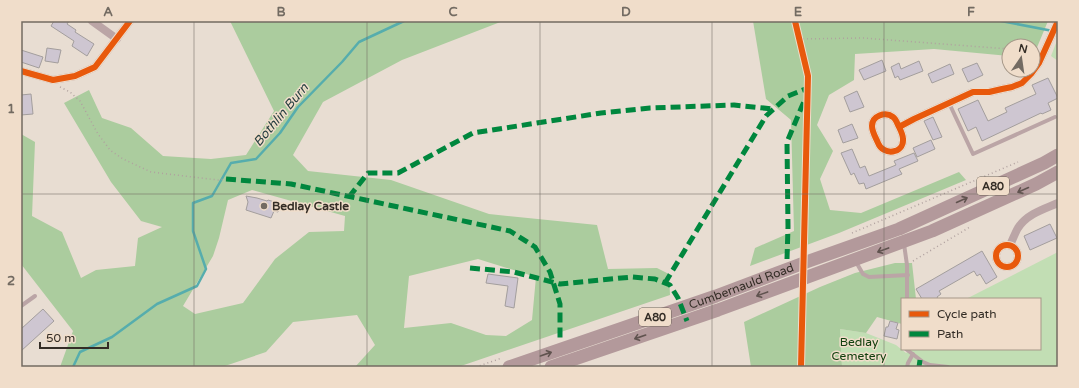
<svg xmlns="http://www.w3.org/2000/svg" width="1079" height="388" viewBox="0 0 1079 388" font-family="'Varela Round',sans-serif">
<rect width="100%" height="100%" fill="#e8ddd2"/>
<g fill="#c2deb4">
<path d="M1058,38v23l-7,-5z"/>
<path d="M1058,252v115h-216l-2,-38 26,4 30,12 10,8 6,-4h128v-50h-74z"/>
</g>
<g fill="#abcc9e" fill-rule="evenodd">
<path d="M230,21h273l-101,39 -79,42 -30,53 15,16 83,9 98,34 108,11 11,44 49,-1 12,6 1,21 -212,72h-103l20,-22 -18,-30 -64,7 -27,30 -44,15h-162l13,-36 -52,-67v-130l14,8 -3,74 30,16 19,46 15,-8 39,-4 3,-28 24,-11 -21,-6 -30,-39 -47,-79 25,-13 13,28 29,10 32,28 48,3 35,-4 28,-44zM252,190l93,26 -1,15 -35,1 -34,27 -32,44 -48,11 -12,-8 30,-50 6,-18 9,-38zM478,259l58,18 -4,43 -26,16 -20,-1 -35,-12 -47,5 5,-52z"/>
<path d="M753,21h295l-15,36v-11h-24v10l-75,-7 -79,5 -1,26 -25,15 -12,30 16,26 -13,28 10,31 31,3 98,-41 7,8 -127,53 -89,33 5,-18 39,-17 -3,-111 -25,-21z"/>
<path d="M895,263h17l4,36h-14v25l-25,-7 -11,16 -26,-4 2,38h-91l-7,-45 76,-35 35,-14z"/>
</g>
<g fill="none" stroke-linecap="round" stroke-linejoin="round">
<g stroke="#56adad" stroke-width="2.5">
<path d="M1001,21l57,11"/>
<path d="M73,367l7,-15 32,-15 45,-33 40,-18 9,-17 -13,-38v-28l19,-7 19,-33 25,-4 24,-26 18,-26 44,-45 17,-20 45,-21"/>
</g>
</g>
<g fill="#cec6d1" stroke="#a39e9d">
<path d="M54,21h15l-2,3 9,6 -1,2 19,12 -7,12 -15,-10 2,-5 -23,-15z"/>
<path d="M47,48l14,2 -3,13 -13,-2z"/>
<path d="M21,50l22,7 -4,11 -18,-6z"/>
<path d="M882,60l4,11 -22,9 -5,-10z"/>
<path d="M919,61l4,10 -23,9 -2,-4 -3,2 -4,-11 8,-4 2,6z"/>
<path d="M977,63l6,12 -15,7 -6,-13z"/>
<path d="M950,64l4,10 -22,9 -4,-9z"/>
<path d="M1048,78l10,20 -10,5 3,7 -9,4 -1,-1 -59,28 -6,-14 -8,4 -10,-22 20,-9 10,21 19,-9 -2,-4 31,-14 -4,-9z"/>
<path d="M857,91l7,16 -14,5 -6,-15z"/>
<path d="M31,94l2,20 -12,1v-20z"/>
<path d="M933,117l9,20 -9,3 -9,-19z"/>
<path d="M852,124l6,14 -15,5 -5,-13z"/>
<path d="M931,140l4,9 -18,8 -4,-9z"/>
<path d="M852,149l8,19 5,-2 4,10 27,-11 -2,-4 20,-8 4,8 -19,8 3,5 -36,15 -2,-6 -5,1 -5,-11 -3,2 -10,-22z"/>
<path d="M246,196l11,2 10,3 1,-1 13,4 -3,8 -4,-1 -3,7 -25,-8 2,-8z"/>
<path d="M1050,224l7,14 -27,12 -6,-14z"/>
<path d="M982,251l15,26 -11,7 -6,-10 -3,2 -3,-5 -35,20 2,3 -4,3 1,2h-16l-6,-10z"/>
<path d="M488,274l30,4 -4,30 -9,-2 3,-20 -22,-3z"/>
<path d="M43,309l11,12 -33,30v-22z"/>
<path d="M890,321l8,2 -2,6 3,1 -2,9 -13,-3 2,-9h2z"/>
</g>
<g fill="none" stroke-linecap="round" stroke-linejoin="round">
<g stroke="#b0a19f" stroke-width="1.5" stroke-dasharray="1 3" stroke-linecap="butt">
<path d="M799,39l64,-1 146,11"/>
<path d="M60,87l10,5 10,9 18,33 12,16 13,9 28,13 67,8 8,-1"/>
<path d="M852,233l166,-71"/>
<path d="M913,261l57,-34"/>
<path d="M476,367l26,-9"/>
</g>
<g stroke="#bba5a6" stroke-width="4">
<path d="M949,103l24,51 82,-37"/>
<path d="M904,244l3,21v34"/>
<path d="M856,262l7,12 6,3 39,-2"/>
<path d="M21,306l14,-10"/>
<path d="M906,349l17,13 7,3 18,2"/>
<path d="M907,367l1,-4 5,-9"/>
</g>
<g stroke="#bba5a6" stroke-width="8">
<path d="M92,21l25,18"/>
<path d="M21,71l32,9 22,-4 20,-9 35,-46"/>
<path d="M899,127c-2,-4 -3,-8 -6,-10 -8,-6 -21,-1 -21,9 0,6 4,12 6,17 5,13 26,11 25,-4 0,-4 -2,-8 -4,-12l15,-8 59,-27h16l13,-3 10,-2 10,-4 9,-9 8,-11 19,-42"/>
<circle cx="1007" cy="256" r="11"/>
<path d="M1010,245c3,-6 5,-12 8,-17 9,-14 26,-19 40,-25"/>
</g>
<g stroke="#b3999b" stroke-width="13">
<path id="s1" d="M509,367l207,-71 93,-35 90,-32 145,-66 14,-8"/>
<path d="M551,367l167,-57 214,-79 104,-47 22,-12"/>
</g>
<g stroke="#00873e" stroke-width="5" stroke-dasharray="10 5" stroke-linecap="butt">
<path d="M226,179l65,5 219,47 25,16 15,25 10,32v35"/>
<path d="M349,197l19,-24h30l75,-40 128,-20 49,-5 84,-3 39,4"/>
<path d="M787,259l1,-32 -1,-85 18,-43"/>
<path d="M470,268l44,4 46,12 72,-7 23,2 15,6 8,13 9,23"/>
<path d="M665,283l101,-167 22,-20 20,-8"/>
<path d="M919,367l1,-7"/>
</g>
<defs>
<g id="cycleway">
<path d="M795,21l13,55 -7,291"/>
<path d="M21,71l32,9 22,-4 20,-9 35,-46"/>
<path d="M899,127c-2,-4 -3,-8 -6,-10 -8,-6 -21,-1 -21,9 0,6 4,12 6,17 5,13 26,11 25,-4 0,-4 -2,-8 -4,-12l15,-8 59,-27h16l13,-3 10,-2 10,-4 9,-9 8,-11 19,-42"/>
<circle cx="1007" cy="256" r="11"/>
</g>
</defs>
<use href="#cycleway" stroke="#f0ddca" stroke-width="8"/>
<use href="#cycleway" stroke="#e8590c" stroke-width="6"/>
</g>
<defs><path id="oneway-shaft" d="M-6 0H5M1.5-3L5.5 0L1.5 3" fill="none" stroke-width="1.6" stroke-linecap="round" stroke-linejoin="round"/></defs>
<g stroke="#60534f">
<use href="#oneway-shaft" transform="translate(1023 190) rotate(156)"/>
<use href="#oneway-shaft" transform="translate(962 200) rotate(-24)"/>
<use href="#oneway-shaft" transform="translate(883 250) rotate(160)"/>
<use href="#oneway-shaft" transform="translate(762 294) rotate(160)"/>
<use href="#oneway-shaft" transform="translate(640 337) rotate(161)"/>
<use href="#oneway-shaft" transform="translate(546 354) rotate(-19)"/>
</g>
<path fill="none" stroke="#736b62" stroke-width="1" stroke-opacity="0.55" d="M194,21v346M367,21v346M540,21v346M712,21v346M884,21v346M21,194h1037"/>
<circle fill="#736b62" stroke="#f0ddca" stroke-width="1.5" cx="264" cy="206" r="4"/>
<g text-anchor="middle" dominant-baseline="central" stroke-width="3" stroke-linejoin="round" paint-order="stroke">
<g fill="#f0ddca" stroke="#6c6257" stroke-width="1">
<rect x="977" y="177" width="32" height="18" rx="3"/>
<rect x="639" y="308" width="32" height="18" rx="3"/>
</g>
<g font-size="11" font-weight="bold" fill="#342d26">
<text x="993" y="186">A80</text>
<text x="655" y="317">A80</text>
</g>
<g font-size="12" font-weight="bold" fill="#342d26" stroke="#f0ddca" text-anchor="start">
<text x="272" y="206">Bedlay Castle</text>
</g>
<g font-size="12" fill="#342d26" stroke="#f0ddca">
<text stroke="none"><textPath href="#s1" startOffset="246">Cumbernauld Road</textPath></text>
</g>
<g font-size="12" fill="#11410e" stroke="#f0ddca">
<text x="859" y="342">Bedlay<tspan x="859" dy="14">Cemetery</tspan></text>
</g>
<g font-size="13" font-style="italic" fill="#284142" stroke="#f0ddca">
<text transform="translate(281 115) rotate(-50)">Bothlin Burn</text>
</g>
</g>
<rect width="1079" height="388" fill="none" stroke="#f0ddca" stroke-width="44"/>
<rect x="901" y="298" width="140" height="52" fill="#f0ddca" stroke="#a59788"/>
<rect x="909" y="311" width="20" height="6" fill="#e8590c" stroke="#a59788"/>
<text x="937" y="318" font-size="12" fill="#342d26">Cycle path</text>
<rect x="909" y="331" width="20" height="6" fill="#00873e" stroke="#a59788"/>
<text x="937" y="338" font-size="12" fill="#342d26">Path</text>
<g transform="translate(1021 58) rotate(13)"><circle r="19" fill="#f0ddca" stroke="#a59788"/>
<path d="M0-3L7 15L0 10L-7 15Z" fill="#736b62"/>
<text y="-6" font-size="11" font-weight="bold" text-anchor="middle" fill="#342d26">N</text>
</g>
<path d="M40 342v6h68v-6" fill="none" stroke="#342d26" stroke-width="2"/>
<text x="46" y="342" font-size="12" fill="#342d26" stroke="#f0ddca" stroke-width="3" paint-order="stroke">50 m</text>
<rect x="22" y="22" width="1035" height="344" fill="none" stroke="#736b62" stroke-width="1.5"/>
<g font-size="13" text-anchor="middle" font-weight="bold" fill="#736b62">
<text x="108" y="16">A</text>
<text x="281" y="16">B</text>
<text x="453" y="16">C</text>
<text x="626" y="16">D</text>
<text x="798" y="16">E</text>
<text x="971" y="16">F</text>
<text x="11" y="113">1</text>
<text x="11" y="285">2</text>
</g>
</svg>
